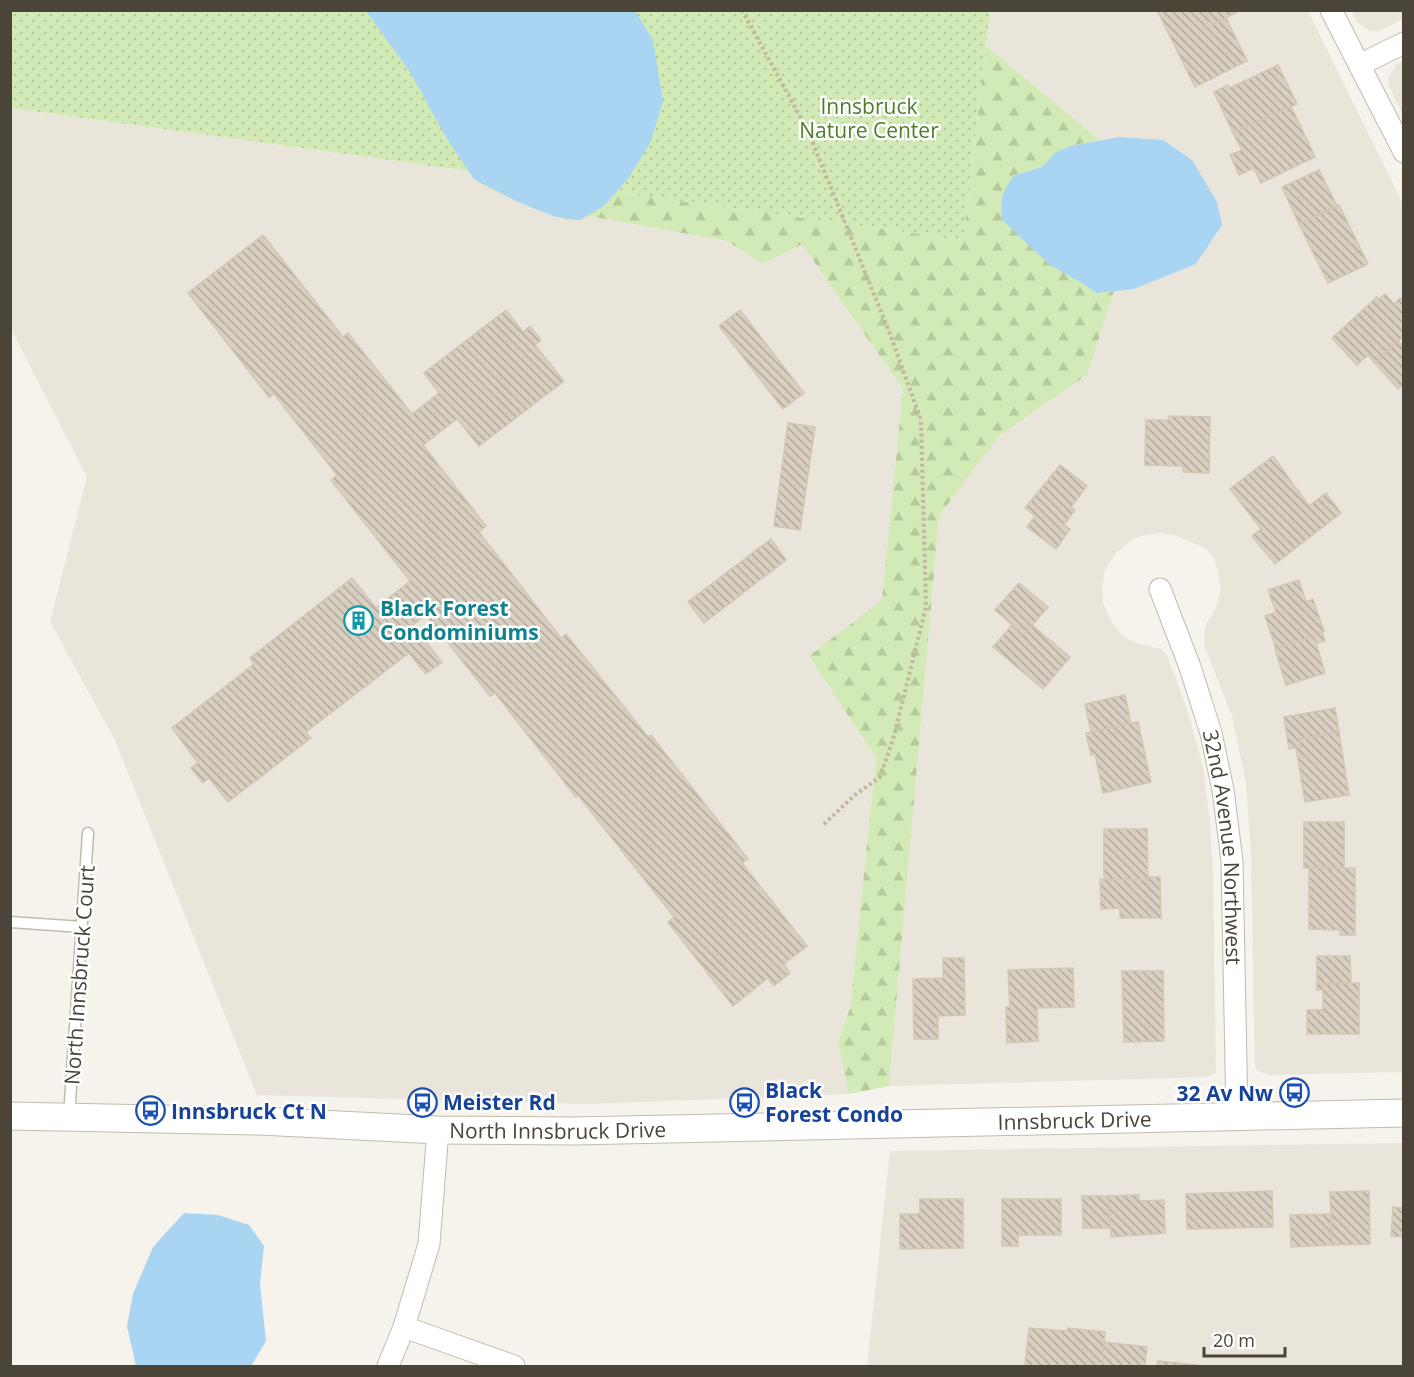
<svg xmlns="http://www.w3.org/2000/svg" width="1414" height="1377" viewBox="0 0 1414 1377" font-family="'Open Sans',sans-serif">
<defs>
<pattern id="forest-firs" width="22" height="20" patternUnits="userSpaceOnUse" patternTransform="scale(1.5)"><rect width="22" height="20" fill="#d2eab5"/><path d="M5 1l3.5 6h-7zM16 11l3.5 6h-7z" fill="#b6ca9c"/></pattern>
<pattern id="park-dots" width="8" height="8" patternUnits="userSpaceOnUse" patternTransform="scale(1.5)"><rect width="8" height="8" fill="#d2eab5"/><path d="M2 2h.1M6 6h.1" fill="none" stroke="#b6ca9c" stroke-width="1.8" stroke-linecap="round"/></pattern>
<pattern id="building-back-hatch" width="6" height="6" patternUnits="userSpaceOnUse" patternTransform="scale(1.5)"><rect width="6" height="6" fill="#d8cfc1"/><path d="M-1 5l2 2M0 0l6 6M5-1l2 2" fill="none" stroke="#b1aa9e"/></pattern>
</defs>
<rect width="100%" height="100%" fill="#f6f3ec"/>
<g fill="#eae5da">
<path d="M990,11h318l95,193v868l-134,3 -10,-4 -4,-4 -4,-215 -5,-69 -14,-67 -27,-68 -1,-14 2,-10 9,-14 6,-20 -3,-17 -4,-15 -7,-9 -32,-14 -16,-2 -14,2 -14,5 -16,14 -10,16 -3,16 1,17 8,18 10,13 15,9 25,6 6,6 19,51 17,61 7,55 3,49 3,201 -8,5 -319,9 50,-570 60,-80 88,-61 27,-84 20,-2 62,-25 26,-39 -103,-88 -19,3 -114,-94z"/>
<path d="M1352,11h51v8l-24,12h-9l-13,-9z"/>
<path d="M1403,61v54l-14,-29 -1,-7 8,-14z"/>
<path d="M11,108l458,63 5,8 42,22 64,19 8,-4 139,25 35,23 40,-21 101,146 -21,211 -73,56 67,102 -26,250 -12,34 11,52 -264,10 -328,-9 -142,-355 -65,-118 37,-145 -76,-148z"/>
<path d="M1403,1143v223h-536l23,-215z"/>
</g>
<path fill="url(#forest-firs)" d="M986,46l114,94 -30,6 -14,6 -14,15 -29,9 64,104 20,13 17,-2 -27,84 -88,61 -60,80 -50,570 -40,8 -11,-52 12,-34 26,-250 -67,-102 73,-56 21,-211 -101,-145 -40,20 -35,-23 -139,-25 16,-10 12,-14 347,48z"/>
<path fill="url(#park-dots)" d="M11,11h979l-27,229 -347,-48c-8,9 -24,26 -37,28 -17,3 -90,-29 -105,-41 -1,-1 -4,-6 -5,-8l-458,-63z"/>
<g fill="#a9d4f2">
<path d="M366,11h269l18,29 10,61 -12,40 -21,35 -26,30 -24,14 -24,-3 -40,-16 -42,-22 -27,-40 -37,-67z"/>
<path d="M1119,137l44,3 29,20 25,42 5,23 -26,39 -62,25 -37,4 -20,-13 -27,-15 -49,-46 1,-23 11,-20 29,-9 14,-15 14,-6z"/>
<path d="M184,1213l34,2 31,10 15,21 -4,38 6,57 -15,25h-115l-9,-40 6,-32 20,-47z"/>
</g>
<g fill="url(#building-back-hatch)" stroke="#d3c7b4" stroke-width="1.5">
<path d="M1157,10h48l7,15 14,-7 21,43 -52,26z"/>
<path d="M1205,10h36l-29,15z"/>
<path d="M1278,65l19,39 -64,29 -19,-41 14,-7 2,3z"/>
<path d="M1291,106l24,51 -54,26 -7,-15 -15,7 -9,-20 12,-5 -9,-17z"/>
<path d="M1319,170l18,36 -38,18 -17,-37z"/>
<path d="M1339,205l29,59 -40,19 -29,-59z"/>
<path d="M263,235l80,102 5,-4 64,81 27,-21 -15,-20 82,-63 17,22 7,-6 11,14 -6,5 29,36 -85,65 -22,-27 -34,26 63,81 -7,6 82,106 5,-4 82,103 3,-2 97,124 -6,4 65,83 -23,18 6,9 -16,13 -6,-8 -35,28 -65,-84 6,-5 -96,-122 -2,2 -81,-104 -5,3 -64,-81 -13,10 29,37 -16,12 -17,-21 -103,79 5,6 -83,64 -19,-24 -6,5 -12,-15 7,-5 -26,-35 82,-64 -4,-6 102,-80 24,30 34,-27 -79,-101 6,-5 -63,-81 -5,3 -81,-104z"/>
<path d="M1385,294l9,10 6,-6 4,4v34l-29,27 -7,-8 -11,10 -25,-27 45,-41 2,2z"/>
<path d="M740,310l64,83 -21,16 -64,-83z"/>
<path d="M1398,341l6,7v36l-6,5 -23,-26z"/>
<path d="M1169,416l41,1 -1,56 -26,-1v-6l-38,-1 1,-45h23z"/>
<path d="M788,423l27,4 -15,103 -26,-4z"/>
<path d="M1273,456l36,50 17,-13 15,20 -66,51 -23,-28 9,-7 -31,-40z"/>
<path d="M1060,465l27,21 -16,21 4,3 -11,15 6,4 -14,20 -29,-22 8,-11 -10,-8z"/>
<path d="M771,539l15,21 -82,63 -16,-21z"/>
<path d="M1299,580l7,22 7,-3 11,32 -2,1 3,9 -9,2 -2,-7 -38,13 -11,-33 11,-4 -8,-22z"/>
<path d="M1019,583l29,24 -24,28 -29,-25z"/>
<path d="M1012,625l12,10 8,-10 38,32 -27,32 -50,-42z"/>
<path d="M1314,636l11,37 -39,12 -11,-36z"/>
<path d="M1125,695l6,29 -40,8 -6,-28z"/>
<path d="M1335,708l4,24 -39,7 1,8 -12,2 -5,-32z"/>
<path d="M1138,722l13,60 -48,11 -8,-39 -4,1 -5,-22z"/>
<path d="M1339,732l10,63 -44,7 -9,-55h5l-1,-8z"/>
<rect x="1304" y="822" width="40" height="46"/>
<path d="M1104,829h43l1,51h-44z"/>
<path d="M1309,868h46v67h-15v-5l-31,-1z"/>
<path d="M1148,877h12l1,41h-41v-10l-19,1 -1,-30h5l-1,1h44z"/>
<path d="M1317,956h33l1,27 -28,1v5l-6,1z"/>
<path d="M943,958h21l1,57 -27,1v23h-24l-1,-60 30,-1z"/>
<path d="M1073,968l1,39 -37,1 1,33 -31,2 -1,-36h4l-2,-37z"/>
<path d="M1122,971h41l1,70 -40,1z"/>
<path d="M1359,983v51h-52v-24h16v-26z"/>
<path d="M1272,1191l1,36 -86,2 -1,-35z"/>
<path d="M1369,1191l1,53 -38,1 -2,-53z"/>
<path d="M1139,1195v6l25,-1 1,33 -54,4 -2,-41z"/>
<path d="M1082,1196h27l1,32h-27z"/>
<path d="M920,1199h43v49l-63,1v-35h20z"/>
<path d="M1002,1199h59v36h-43v11h-16z"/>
<path d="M1393,1207l11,1v29l-13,-1z"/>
<path d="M1331,1214l1,31 -41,2 -1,-32z"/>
<path d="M1029,1328l38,3 1,-3 37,4 -3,34h-77z"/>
<path d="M1104,1342l43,5 -2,19h-43z"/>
<path d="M1158,1361l39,4v1h-40z"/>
</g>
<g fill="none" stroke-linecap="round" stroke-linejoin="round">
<defs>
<g id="service">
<path d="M10,922l72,5"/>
<path d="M69,1117l19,-284"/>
</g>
<g id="minor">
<path d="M1331,10l73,142"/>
<path d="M1359,65l45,-22"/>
<path id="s1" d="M1160,589l30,78 21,66 12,57 9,71 5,255"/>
<path d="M404,1327l110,39"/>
<path d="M388,1366l16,-39 25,-83 9,-114"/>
</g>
<g id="tertiary">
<path id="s2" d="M10,1116l250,5 178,9 136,1 830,-18"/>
</g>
</defs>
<use href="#service" stroke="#c2bbae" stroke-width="13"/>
<use href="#minor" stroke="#c2bbae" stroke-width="23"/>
<use href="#tertiary" stroke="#c2bbae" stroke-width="29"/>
<path stroke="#c4b79f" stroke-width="4" stroke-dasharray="3 3" stroke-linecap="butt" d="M742,10l66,121 82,203 31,86 5,187 -33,133 -13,37 -25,18 -33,31"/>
<use href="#service" stroke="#fff" stroke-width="10"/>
<use href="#minor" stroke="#fff" stroke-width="21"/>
<use href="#tertiary" stroke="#fff" stroke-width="27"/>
</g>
<defs>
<symbol id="building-ring" viewBox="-11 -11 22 22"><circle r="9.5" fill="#fff" stroke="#0f9aa8" stroke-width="1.5"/><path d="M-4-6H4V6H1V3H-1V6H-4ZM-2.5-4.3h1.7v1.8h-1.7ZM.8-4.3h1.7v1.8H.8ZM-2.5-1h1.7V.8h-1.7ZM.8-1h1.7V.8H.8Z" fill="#0f9aa8"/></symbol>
<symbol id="bus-ring" viewBox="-11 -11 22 22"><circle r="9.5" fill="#fff" stroke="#1a4fb4" stroke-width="1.5"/><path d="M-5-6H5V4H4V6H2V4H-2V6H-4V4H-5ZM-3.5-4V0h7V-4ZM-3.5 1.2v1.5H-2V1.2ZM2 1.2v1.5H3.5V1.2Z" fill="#1a4fb4"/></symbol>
</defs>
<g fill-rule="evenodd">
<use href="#building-ring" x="342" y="604" width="33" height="33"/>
<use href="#bus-ring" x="1278" y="1076" width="33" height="33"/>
<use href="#bus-ring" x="406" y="1086" width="33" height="33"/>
<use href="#bus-ring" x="728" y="1086" width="33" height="33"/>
<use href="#bus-ring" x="134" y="1094" width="33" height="33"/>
</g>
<g text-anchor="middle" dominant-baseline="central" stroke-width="5" stroke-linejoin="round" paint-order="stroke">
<g font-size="21" fill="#4a7f2a" stroke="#fff">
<text x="869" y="106">Innsbruck<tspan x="869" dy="24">Nature Center</tspan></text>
</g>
<g font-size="21" font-weight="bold" fill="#0d838f" stroke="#fff" text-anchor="start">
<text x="380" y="608">Black Forest<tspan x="380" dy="24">Condominiums</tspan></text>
</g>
<g font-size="21" fill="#4b4439" stroke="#fff">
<text stroke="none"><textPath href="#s1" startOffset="268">32nd Avenue Northwest</textPath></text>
<text transform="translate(79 975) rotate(-86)">North Innsbruck Court</text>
<text stroke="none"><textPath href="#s2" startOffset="1065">Innsbruck Drive</textPath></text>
<text stroke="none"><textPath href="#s2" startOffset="548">North Innsbruck Drive</textPath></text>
</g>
<g font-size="21" font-weight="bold" fill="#164399" stroke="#fff" text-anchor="start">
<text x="765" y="1090">Black<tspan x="765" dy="24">Forest Condo</tspan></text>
<text x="1273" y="1093" text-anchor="end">32 Av Nw</text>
<text x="443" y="1102">Meister Rd</text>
<text x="171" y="1111">Innsbruck Ct N</text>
</g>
</g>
<rect width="1414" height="1377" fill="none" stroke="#4b4439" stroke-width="24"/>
<path d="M1204 1347v9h81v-9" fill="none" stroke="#4b4439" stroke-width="3"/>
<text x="1213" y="1347" font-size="18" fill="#4b4439" stroke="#ffffff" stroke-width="4.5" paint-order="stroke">20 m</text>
</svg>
